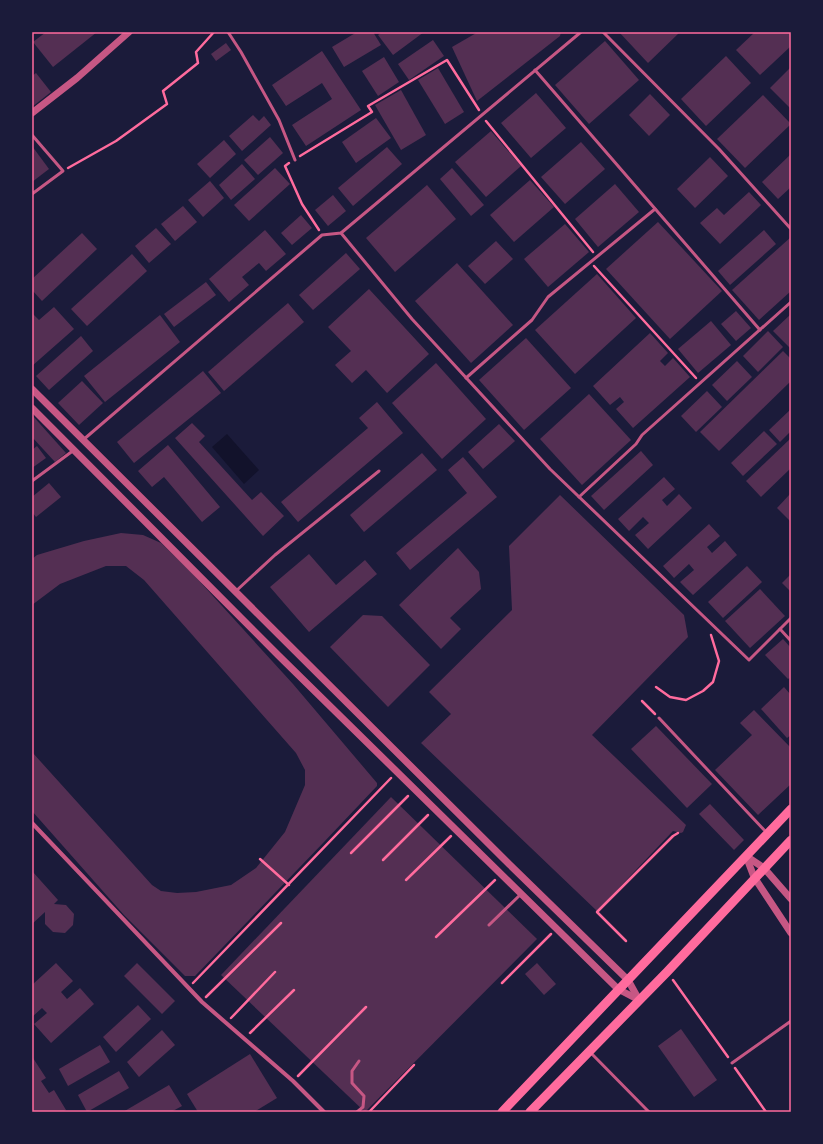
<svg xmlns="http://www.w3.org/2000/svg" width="823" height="1144" viewBox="0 0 823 1144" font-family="Commissioner,sans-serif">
<rect width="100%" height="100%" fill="#1b1b3a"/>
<path fill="#12122b" d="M227,434l32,36 -15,14 -32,-37z"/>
<g fill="#542f53">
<path d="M46,32h51l-44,35 -20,-25z"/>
<path d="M357,32h16l8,13 -37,22 -12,-20z"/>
<path d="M382,32h42l-31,23 -15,-20z"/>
<path d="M478,32h83l-1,4 -83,65 -25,-54z"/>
<path d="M619,32h61l-32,31z"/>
<path d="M755,32h36v14l-31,29 -24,-25z"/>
<path d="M433,40l11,16 -35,24 -11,-16z"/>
<path d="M605,41l34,39 -50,44 -34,-39z"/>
<path d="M226,43l5,7 -15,11 -5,-7z"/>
<path d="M322,51l39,59 -55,36 -14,-21 40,-26 -10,-16 -36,23 -14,-21z"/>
<path d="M726,56l25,27 -45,43 -25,-27z"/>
<path d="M384,57l15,25 -21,14 -16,-25z"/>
<path d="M791,67v42l-21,-21z"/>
<path d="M438,68l26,44 -19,12 -27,-44z"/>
<path d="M36,73l15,19 -19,15v-31z"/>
<path d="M401,90l25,45 -25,15 -26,-45z"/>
<path d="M536,93l30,35 -35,30 -30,-35z"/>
<path d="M650,94l20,21 -21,21 -20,-21z"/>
<path d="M763,95l28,29 -46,44 -28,-29z"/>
<path d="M253,115l6,6 5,-5 7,9 -29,26 -13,-15z"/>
<path d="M376,118l15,20 -35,25 -14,-21z"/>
<path d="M491,131l30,35 -35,31 -31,-35z"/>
<path d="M270,137l13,16 -25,22 -14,-15z"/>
<path d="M224,140l12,14 -26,24 -13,-14z"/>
<path d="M581,142l24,27 -40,35 -24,-27z"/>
<path d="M32,146l17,23 -17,13z"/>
<path d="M387,147l15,17 -49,42 -15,-18z"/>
<path d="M791,154v33l-13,12 -16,-17z"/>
<path d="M710,157l18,19 -33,32 -18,-19z"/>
<path d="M242,164l13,15 -24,21 -12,-15z"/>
<path d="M275,168l15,16 -41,37 -15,-16z"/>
<path d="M452,168l32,37 -13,11 -31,-37z"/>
<path d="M530,180l24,27 -40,35 -24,-27z"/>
<path d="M210,181l14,17 -21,19 -15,-17z"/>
<path d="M615,184l24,28 -41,35 -23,-28z"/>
<path d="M427,185l29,34 -61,53 -29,-34z"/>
<path d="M749,192l12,13 -41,39 -20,-21 17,-15 7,7z"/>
<path d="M333,195l13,16 -18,15 -13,-16z"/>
<path d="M183,206l14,16 -22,19 -14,-17z"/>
<path d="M301,215l11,13 -20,17 -11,-12z"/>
<path d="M658,222l64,69 -52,48 -64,-70z"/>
<path d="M565,224l24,28 -41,35 -24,-28z"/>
<path d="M156,228l15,16 -22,19 -14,-17z"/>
<path d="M265,230l21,24 -20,17 -7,-8 -17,14 7,8 -20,17 -20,-23z"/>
<path d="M764,230l12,14 -46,41 -12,-14z"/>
<path d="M82,233l15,16 -55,52 -10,-11v-11z"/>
<path d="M791,237v54l-32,29 -27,-30z"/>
<path d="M496,241l17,18 -28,25 -17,-18z"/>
<path d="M346,253l14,16 -47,41 -14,-15z"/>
<path d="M132,254l15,17 -60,55 -16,-17z"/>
<path d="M457,263l56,62 -42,38 -56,-62z"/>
<path d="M597,274l39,44 -61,56 -40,-44z"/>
<path d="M206,282l10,13 -42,32 -10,-13z"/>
<path d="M369,289l60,65 -42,39 -21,-23 -14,13 -17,-18 16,-14 -23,-24z"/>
<path d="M288,303l16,19 -80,69 -16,-19z"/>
<path d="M54,307l20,22 -42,37v-53l7,7z"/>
<path d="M736,311l15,17 -15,13 -15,-17z"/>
<path d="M791,314v35l-18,-18z"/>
<path d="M160,315l20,27 -75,60 -21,-26z"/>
<path d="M711,321l20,24 -33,28 -20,-24z"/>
<path d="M768,331l15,16 -25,25 -15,-16z"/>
<path d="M650,333l18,20 -8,8 5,5 8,-8 17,19 -57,51 -17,-19 8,-7 -4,-5 -10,8 -17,-19z"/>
<path d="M81,336l12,15 -44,39 -13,-14z"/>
<path d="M526,338l45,50 -47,42 -45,-50z"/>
<path d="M783,351l8,8v22l-72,70 -19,-19z"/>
<path d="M737,361l15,16 -25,24 -15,-16z"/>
<path d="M436,363l50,56 -44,40 -50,-56z"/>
<path d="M203,371l18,22 -87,70 -17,-21z"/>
<path d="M82,381l21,22 -24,22 -21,-22z"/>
<path d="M707,391l15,16 -26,25 -15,-16z"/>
<path d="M589,394l42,46 -49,45 -42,-46z"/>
<path d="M377,402l26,31 -105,89 -17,-20 87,-74 -9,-10z"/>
<path d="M791,409v22l-11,11 -11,-12z"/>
<path d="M32,415l34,38 -11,9 -23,-25z"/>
<path d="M192,423l13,13 -6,6 53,58 9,-8 23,24 -21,20 -88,-98z"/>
<path d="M499,424l16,17 -32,28 -15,-17z"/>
<path d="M764,431l13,13 -34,32 -12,-13z"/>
<path d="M791,438v30l-30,29 -15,-16z"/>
<path d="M168,445l52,62 -18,15 -38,-45 -12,10 -14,-16z"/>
<path d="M37,446l9,12 -14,10v-18z"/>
<path d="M641,451l12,14 -49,45 -13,-14z"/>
<path d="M422,453l15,17 -73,62 -14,-17z"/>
<path d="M463,457l34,40 -87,73 -14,-17 71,-60 -19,-23z"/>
<path d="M664,477l11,12 -13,11 5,6 12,-12 13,14 -44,41 -13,-14 14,-12 -6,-6 -14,14 -11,-12z"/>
<path d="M49,483l12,14 -25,20 -4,-5v-15z"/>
<path d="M791,493v29l-14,-14z"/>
<path d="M560,495l124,120 4,22 -96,98 94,90 -3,7 -2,1 -8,-2 -76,80 -176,-168 30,-29 -22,-22 83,-82 -3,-64z"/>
<path d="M709,524l11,12 -13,11 5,6 13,-12 12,14 -44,40 -13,-13 14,-12 -5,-6 -15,14 -11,-12z"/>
<path d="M121,533l22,2 18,8 31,30 101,111 84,99v3l-53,56 -129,134h-10l-61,-61 -92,-104v-59l120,133 9,6 16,2 19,-1 35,-7 25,-17 29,-36 20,-47v-15l-9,-17 -152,-173 -18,-14h-20l-46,18 -28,21v-46l5,-4 47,-14z"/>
<path d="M458,548l21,24 2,17 -31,29 11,11 -20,20 -42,-44z"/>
<path d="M309,554l27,31 29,-25 12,14 -68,58 -39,-45z"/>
<path d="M747,566l15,16 -39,36 -15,-16z"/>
<path d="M791,574v18l-9,-9z"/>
<path d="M760,589l25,27 -35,32 -25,-27z"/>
<path d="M363,615l19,1 48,49 -42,42 -58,-60z"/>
<path d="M783,639l8,9v29l-3,2 -23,-24z"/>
<path d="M784,687l7,8v40l-4,3 -26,-29z"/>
<path d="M754,710l37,38v36l-33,31 -43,-45 37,-35 -12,-12z"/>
<path d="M656,726l56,58 -25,24 -56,-59z"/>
<path d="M391,797l146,142 -172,173 -144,-137z"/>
<path d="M710,804l34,36 -10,10 -35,-36z"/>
<path d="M32,871l26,29 -4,4 12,1 8,9 -1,11 -8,8 -12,-1 -8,-8v-12l-13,12z"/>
<path d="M56,963l17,18 -12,11 6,7 13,-11 14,16 -43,39 -17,-19 13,-11 -5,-5 -10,9v-32z"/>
<path d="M137,963l38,38 -13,13 -38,-38z"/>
<path d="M537,963l19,21 -12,11 -19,-21z"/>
<path d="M138,1005l13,14 -35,33 -13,-15z"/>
<path d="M681,1029l36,51 -23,17 -36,-51z"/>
<path d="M162,1030l13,15 -36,32 -12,-15z"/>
<path d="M100,1045l10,17 -42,24 -9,-17z"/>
<path d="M250,1054l27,44 -23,14h-56l-11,-18z"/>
<path d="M32,1058h1l13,20 -5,3 8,12 5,-3 12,20 -4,2h-30z"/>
<path d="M119,1071l10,17 -42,24 -9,-17z"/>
<path d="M169,1085l13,21 -11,6h-48z"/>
</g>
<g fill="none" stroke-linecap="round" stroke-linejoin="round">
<g stroke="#ff6b9d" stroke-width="2.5">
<path d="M486,121l107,131"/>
<path d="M300,156l72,-44 -4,-6 79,-46 32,50"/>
<path d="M289,163l-4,3 17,38 17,26"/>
<path d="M68,168l48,-27 51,-37 -4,-13 35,-28 -2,-11 18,-20"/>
<path d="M594,266l102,112"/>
<path d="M656,687l14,10 16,3 17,-9 10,-9 6,-21 -8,-26"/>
<path d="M642,701l13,13"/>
<path d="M351,853l57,-57"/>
<path d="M260,859l29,26"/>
<path d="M383,860l45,-45"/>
<path d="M406,880l45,-44"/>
<path d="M436,937l59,-57"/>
<path d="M626,941l-29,-29 76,-76 5,-3"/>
<path d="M673,980l55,77"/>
<path d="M193,983l198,-205"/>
<path d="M502,983l49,-49"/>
<path d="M206,997l75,-74"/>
<path d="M231,1018l44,-46"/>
<path d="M250,1033l44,-43"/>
<path d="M735,1068l31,44"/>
<path d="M298,1076l68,-69"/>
<path d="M370,1111l44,-46"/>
</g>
<g stroke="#c65784" stroke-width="3">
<path d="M228,32l13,20 38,68 16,40"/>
<path d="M603,32l116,117 72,80"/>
<path d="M535,70l225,260"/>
<path d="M32,135l31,36 -31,23"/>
<path d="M341,233l71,86 138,150 199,191 42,-42"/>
<path d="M466,378l66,-58 16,-23 107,-88"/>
<path d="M83,440l239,-205 19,-2 240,-201"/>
<path d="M32,481l42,-31"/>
<path d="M579,497l57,-53 6,-9 149,-133"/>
<path d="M236,591l39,-36 104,-84"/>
<path d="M780,629l11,12"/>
<path d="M659,718l107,114"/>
<path d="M489,925l31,-30"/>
<path d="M590,1052l59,60"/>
<path d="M732,1063l59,-42"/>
<path d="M357,1112l6,-5 1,-11 -12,-13v-12l7,-10"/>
</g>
<path stroke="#c65784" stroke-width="4" d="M32,823l170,179 91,79 31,31"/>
<g stroke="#c65784" stroke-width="7">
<path d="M32,113l45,-35 52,-46"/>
<path d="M32,389l477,475 119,116 11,20"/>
<path d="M32,408l246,247 340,334 21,11"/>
<path d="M746,856l8,21 37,56"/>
<path d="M746,856l18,12 27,31"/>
</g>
<g stroke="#ff6b9d" stroke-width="9">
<path d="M502,1112l289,-303"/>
<path d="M530,1112l137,-140 124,-132"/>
</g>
</g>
<rect width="823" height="1144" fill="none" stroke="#1b1b3a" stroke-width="66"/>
<rect x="33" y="33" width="757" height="1078" fill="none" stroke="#ff6b9d" stroke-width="1.5"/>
</svg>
